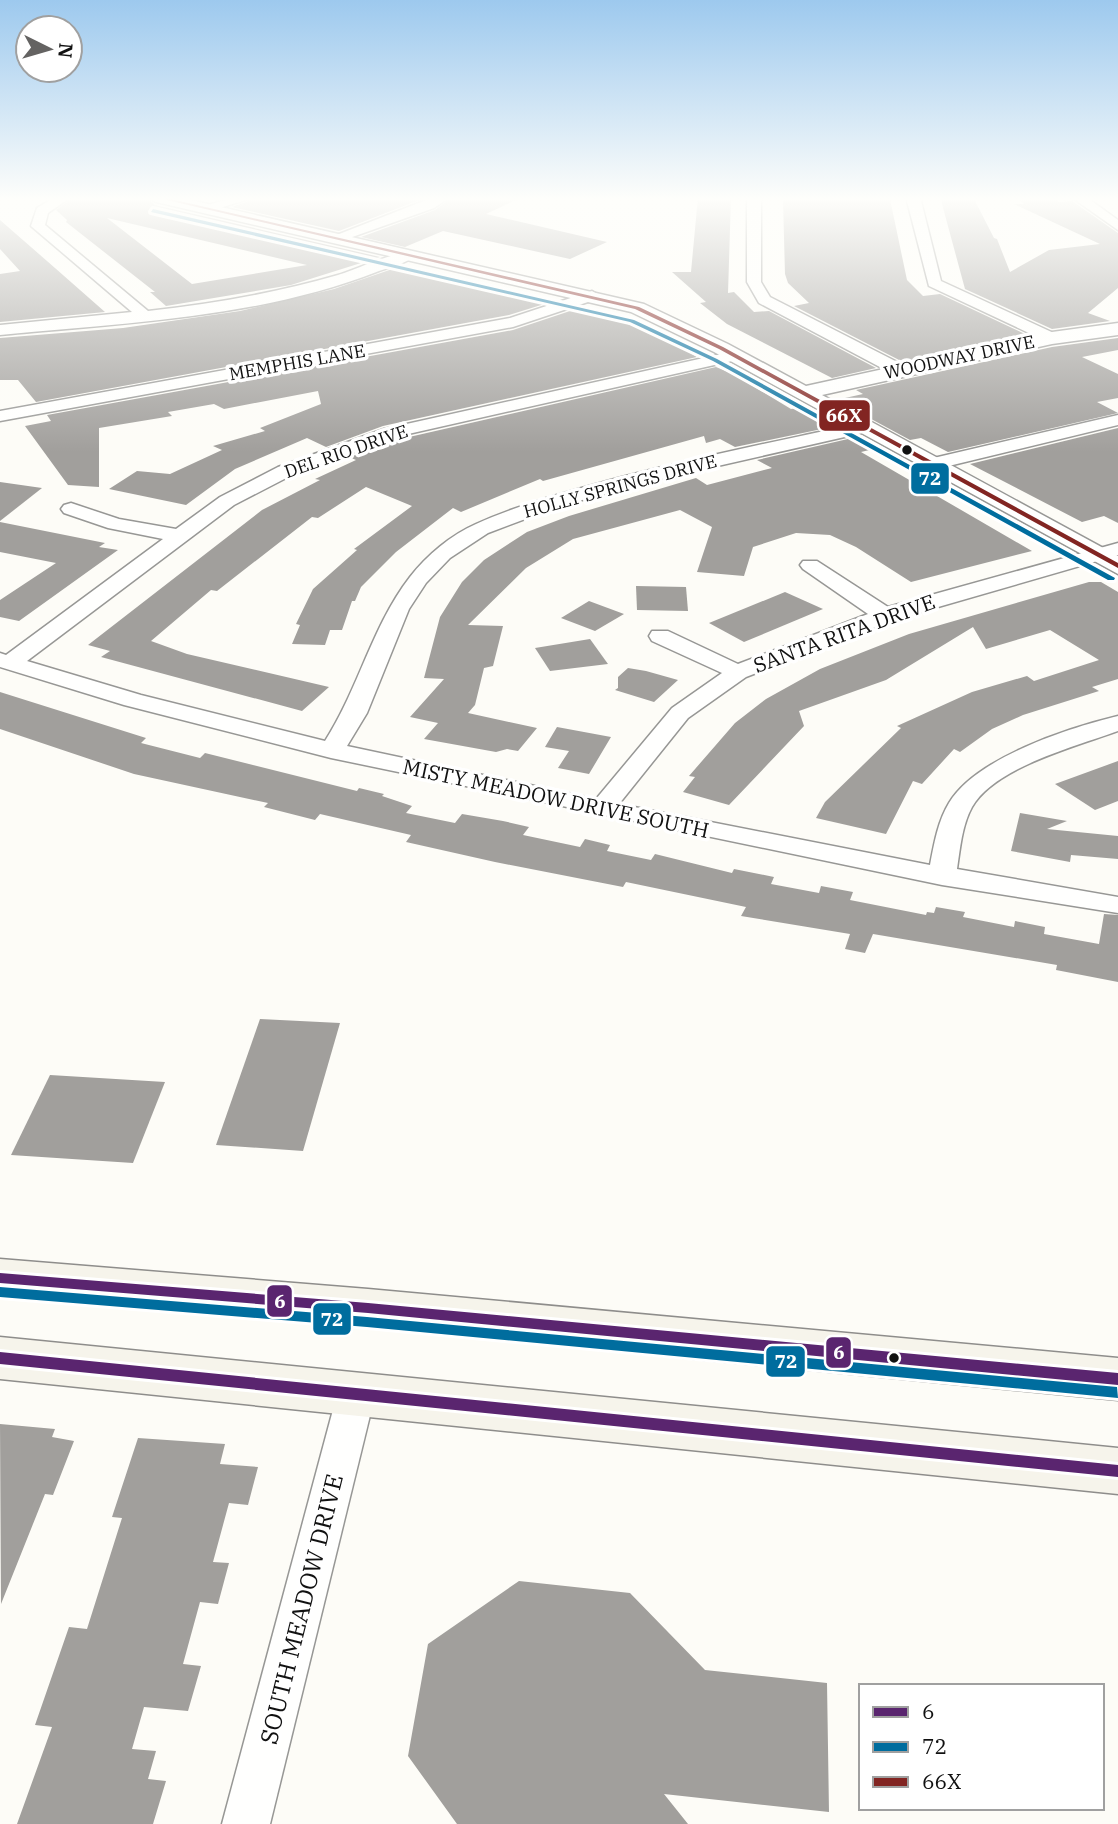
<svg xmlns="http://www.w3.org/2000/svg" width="1118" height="1824" viewBox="0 0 1118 1824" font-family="'IBM Plex Serif',serif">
<rect width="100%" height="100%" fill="#fdfcf7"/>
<g fill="#a19f9c" fill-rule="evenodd">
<path d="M74,197h72l9,8 225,52 -89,28 -125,21 -16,-14h5l-89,-70 1,-2 -11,-10zM107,218l200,47 -115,19z"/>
<path d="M259,197h168l-88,34 -107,-24z"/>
<path d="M452,197h70l-36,17 121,28 -37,17 -127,-28 -38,16 -44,-10 74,-27z"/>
<path d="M698,197h33l-3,96 6,-1 20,20 15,-1 107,57 -44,10 -105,-54 -27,-21 6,-1 -34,-30h19z"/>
<path d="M786,197l104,2 17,81 16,16 17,-2 87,41 -124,27 -109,-56 15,-3 -21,-20 -3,-9 -2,-74z"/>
<path d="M946,197h27l21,41 3,1 13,33 39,-22 51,-6 -86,-40h10l-9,-7h37l6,5 14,-1 46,32v55l-30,25 22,8 -58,8 -87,-40 -23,-85v-5z"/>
<path d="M0,220l55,48 50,44 -105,10v-48l20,-3 -20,-22z"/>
<path d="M404,265l150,36 -45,14 -473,87 -18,-22h-18v-42l123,-10 117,-17 94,-22z"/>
<path d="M579,308l79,26 39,23 -314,69 -57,21 -19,-9 -72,31 -49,36 -77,-16 28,-18 33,3 52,-24 -9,-4 52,-15 -5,-3 61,-24 -3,-13 -94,18 -10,-5 -46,8 4,4 -73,12v59l-31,-2 -43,-59 26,-5 -4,-6 466,-85z"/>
<path d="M1118,338v12l-36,7 36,17v24l-21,4 21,11 -170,39 -27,-14 -11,2 -74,-40 27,-6 -7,-4 196,-43z"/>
<path d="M716,367l17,7 58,35 16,-3 34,19 -106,22 -15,-8 -14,4 -2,-7 -161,45 -3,-2 -79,33 -8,-4 -57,44 -35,35 -6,14h-3l-10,29h-12l-5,15 -33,-1 8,-19 -4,-1 17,-35 44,-39 -3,-1 58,-43 -46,-19 -48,31 -6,-1 -95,74 -6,-1 -60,51 36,13 142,33 -27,24 -201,-54 9,-6 -22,-6 174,-135 58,-30 -5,-1 41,-19 -7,-3 47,-17z"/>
<path d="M1118,428v95l-14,-7 -22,6 -112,-58z"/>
<path d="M861,436l21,11 -21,5 171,99 -121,31 -55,-35 -26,-12 -34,-2 -43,14 -9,29 -47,-4 15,-45 -32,-17 -107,29 -47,29 -58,57 35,1 -10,40 -9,2 -9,37 -7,8 69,15 -19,23 -11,-2 -11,3 -72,-13 14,-16 -28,-6 34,-38 -20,-1 16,-61 22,-35 22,-22 43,-28 42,-16 127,-38 11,7 65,-17 -15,-8z"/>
<path d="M0,482l42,6 -42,33z"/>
<path d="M0,522l105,21 -6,4 19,3 -99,71 -19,-4v-17l56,-37 -56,-11z"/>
<path d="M1089,582h12l17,10v87l-26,8 7,4 -76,24 -31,14 -32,23 -6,-3 -32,35 -9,-3 -27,53 -70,-16 9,-16 76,-74 -4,-2 75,-34 55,-16 7,5 65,-21 -49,-30 -64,19 -13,-22 -87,53 -87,31 5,15 -75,79 -46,-13 12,-15 -6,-1 46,-53 31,-24 54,-30 89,-35z"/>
<path d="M636,586l50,1 2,24 -51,-1z"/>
<path d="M785,592l38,17 -79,33 -35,-19z"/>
<path d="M589,601l35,13 -29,17 -34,-13z"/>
<path d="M590,639l18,25 -58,7 -15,-23z"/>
<path d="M628,668l18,3 32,9 -24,22 -39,-12 3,-2v-11z"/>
<path d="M0,692l146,46 -5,5 59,15 5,-5 152,38 2,-3 25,6 -2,2 30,10 -6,7 49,10 7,-9 41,7 26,6 -6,8 57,12 5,-8 25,6 -3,6 44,9 4,-6 77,19 2,-4 40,8 -3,7 48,9 2,-7 32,6 -3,8 76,15 1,-3 7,1 2,-6 29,5 -2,5 51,10 1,-6 30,6 -1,7 55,10 5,-30 14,1v67l-62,-12 1,-5 -184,-31 -8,19 -20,-4 5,-15 -109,-18 5,-9 -120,-25 -3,5 -128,-25 -89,-20 5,-7 -91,-21 -5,6 -51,-13 4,-4 -134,-29 -134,-45z"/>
<path d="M557,727l54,10 -22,37 -31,-6 11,-17 -24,-4z"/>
<path d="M1118,761v40l-23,9 -40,-26z"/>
<path d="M1020,813l47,8 -20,8 71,7v23l-47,-4 -1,7 -59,-11z"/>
<path d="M260,1019l80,4 -37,128 -87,-6z"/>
<path d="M50,1075l115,7 -32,81 -122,-8z"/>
<path d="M0,1424l55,5 -3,8 22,4 -21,54 -8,-1 -44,110z"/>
<path d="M138,1438l87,6 -5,20 38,3 -10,38 -19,-2 -16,59 16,1 -11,41 -18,-2 -17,62 18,2 -13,45 -44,-4 -12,42 24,2 -8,28 18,2 -13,43h-136l35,-97 -17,-2 34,-98 18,2 35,-111 -10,-1z"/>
<path d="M519,1581l111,12 75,77 122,13 2,129 -165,-18 24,30h-231l-49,-68 20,-112z"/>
</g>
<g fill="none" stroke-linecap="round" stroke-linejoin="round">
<defs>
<g id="minor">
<path d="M55,197h16l-23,16 -3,12 103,86c64,-7 128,-18 190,-36 15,-4 70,-30 79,-21 -9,9 -26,13 -38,17 -119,47 -254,52 -379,64v-10l132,-13 -101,-86 6,-18z"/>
<path d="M234,197h22l-50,15 -7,-4z"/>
<path d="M434,197h16l-16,11 -93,33 -12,-3z"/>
<path d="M747,197h14v85l9,15 135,69v8h-12l-134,-71 -12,-21z"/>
<path d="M906,197h14l21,84 117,54v6h-12l-117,-55z"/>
<path d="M1071,197h15l32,23v10z"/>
<path d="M592,291l8,5 -3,3 -84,28 -513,94v-10l510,-93z"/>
<path d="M735,351l8,5 -2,3 -346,78 -103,38 -58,30 -207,156 114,34 184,46c34,-53 47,-115 85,-164 17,-22 41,-42 66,-53 42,-19 87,-31 131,-43 85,-23 172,-40 258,-59l9,5 -3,4 -215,49 -96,26 -72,27 -38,25 -24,25 -17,26 -42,104 -20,33 249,53 76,-91 50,-35 -70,-32 -3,-5 3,-5h16l70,33 130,-50 -65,-45 -3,-4 3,-4h14l71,46 230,-64v12l-225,65 -147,57 -58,41 -69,86 311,61c4,-21 8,-44 19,-62 27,-45 119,-75 169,-87v15c-41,15 -123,36 -146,76 -10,18 -12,42 -15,62l161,28v16l-176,-28 -611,-127 -207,-53 -124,-38v-14l6,2 157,-116 -55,-11 -44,-15 -3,-4 3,-4 7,-2 48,16 57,10 44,-32 58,-30 106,-38z"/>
<path d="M1118,415v10l-186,45 -9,-6 2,-4z"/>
<path d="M356,1379l13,5 6,11 -105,429h-48l115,-429 6,-11z"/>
</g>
<path id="tertiary" d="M148,197h29l467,107 84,40 78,42 246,-54 66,-9v12l-66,9 -230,51 296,161v18l-404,-222 -83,-40 -475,-110z"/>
<g id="secondary">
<path d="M0,1259l368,30 750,69v42l-750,-73 -368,-30z"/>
<path d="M0,1337l1118,111v46l-1118,-115z"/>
</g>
</defs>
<use href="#minor" stroke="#979795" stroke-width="3"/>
<use href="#tertiary" stroke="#979795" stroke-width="3"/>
<use href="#secondary" stroke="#8e8d8b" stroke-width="3"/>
<use href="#minor" fill="#fffffe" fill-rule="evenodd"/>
<use href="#tertiary" fill="#fffffe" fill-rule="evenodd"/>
<use href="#secondary" fill="#f6f4eb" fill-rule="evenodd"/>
<defs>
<g id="bus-1">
<path d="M0,1273l368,30 750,70v12l-750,-72 -368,-30z"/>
<path d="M0,1352l1118,113v12l-1118,-113z"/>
</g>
<g id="bus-2">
<path d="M153,209l481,111 83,39 398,219 -1,2h-6l-395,-219 -83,-39 -479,-110z"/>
<path d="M0,1287l367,30 750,70 1,11 -751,-71 -367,-30z"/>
</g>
<path id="bus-3" d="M154,197h8l477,110 84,40 395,216v5l-399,-219 -84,-40z"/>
</defs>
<use href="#bus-1" stroke="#fff" stroke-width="6"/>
<use href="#bus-2" stroke="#fff" stroke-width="6"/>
<use href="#bus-3" stroke="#fff" stroke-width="6"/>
<use href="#bus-1" fill="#5a256f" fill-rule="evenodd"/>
<use href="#bus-2" fill="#006d9e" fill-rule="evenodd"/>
<use href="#bus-3" fill="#822522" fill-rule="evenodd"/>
</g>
<linearGradient id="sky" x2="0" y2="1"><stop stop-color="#9dc9ee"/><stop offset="0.44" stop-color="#fefefb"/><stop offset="1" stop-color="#fefefb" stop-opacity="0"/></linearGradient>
<rect width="1118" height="452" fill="url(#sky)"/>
<g fill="#111" stroke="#fff" stroke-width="2.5">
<circle cx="907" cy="450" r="6"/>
<circle cx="894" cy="1358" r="6"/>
</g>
<g text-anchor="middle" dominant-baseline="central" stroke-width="7" stroke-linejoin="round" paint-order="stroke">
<g font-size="18" fill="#111" stroke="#fff">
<text transform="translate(959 357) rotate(-12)">WOODWAY DRIVE</text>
<text transform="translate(297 362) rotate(-10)">MEMPHIS LANE</text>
<text transform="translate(346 451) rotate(-19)">DEL RIO DRIVE</text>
<text transform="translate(620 486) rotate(-15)">HOLLY SPRINGS DRIVE</text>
</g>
<g font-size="21" fill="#111" stroke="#fff">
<text transform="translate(844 633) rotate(-20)">SANTA RITA DRIVE</text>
<text transform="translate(556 798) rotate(12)">MISTY MEADOW DRIVE SOUTH</text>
</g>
<g font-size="24" fill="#111" stroke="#fff">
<text transform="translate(301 1609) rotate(-76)">SOUTH MEADOW DRIVE</text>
</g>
</g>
<g stroke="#fff" stroke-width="2.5">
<rect x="818" y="399" width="53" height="33" rx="7" fill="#822522"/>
<rect x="910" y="462" width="40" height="33" rx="7" fill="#006d9e"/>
<rect x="266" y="1284" width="27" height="34" rx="7" fill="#5a256f"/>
<rect x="312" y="1302" width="40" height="34" rx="7" fill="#006d9e"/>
<rect x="825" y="1336" width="27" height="33" rx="7" fill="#5a256f"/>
<rect x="765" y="1345" width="41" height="33" rx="7" fill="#006d9e"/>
</g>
<g font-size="19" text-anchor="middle" font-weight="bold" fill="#fff">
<text x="844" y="422">66X</text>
<text x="930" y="485">72</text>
<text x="280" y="1308">6</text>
<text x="332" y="1326">72</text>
<text x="839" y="1359">6</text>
<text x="786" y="1368">72</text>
</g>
<rect x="859" y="1684" width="245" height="126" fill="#ffffff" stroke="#a0a0a0" stroke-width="2"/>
<rect x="873" y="1707" width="35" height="10" fill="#5a256f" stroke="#a0a0a0" stroke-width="2"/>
<text x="922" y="1719" font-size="21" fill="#111111">6</text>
<rect x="873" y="1742" width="35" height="10" fill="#006d9e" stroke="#a0a0a0" stroke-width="2"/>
<text x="922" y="1754" font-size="21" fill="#111111">72</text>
<rect x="873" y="1777" width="35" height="10" fill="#822522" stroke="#a0a0a0" stroke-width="2"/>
<text x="922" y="1789" font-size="21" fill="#111111">66X</text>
<g transform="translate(49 49) rotate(95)"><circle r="33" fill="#ffffff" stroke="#a0a0a0" stroke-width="2"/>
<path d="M0-5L12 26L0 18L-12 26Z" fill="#646362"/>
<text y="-10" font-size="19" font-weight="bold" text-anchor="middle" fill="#111111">N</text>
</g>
</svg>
